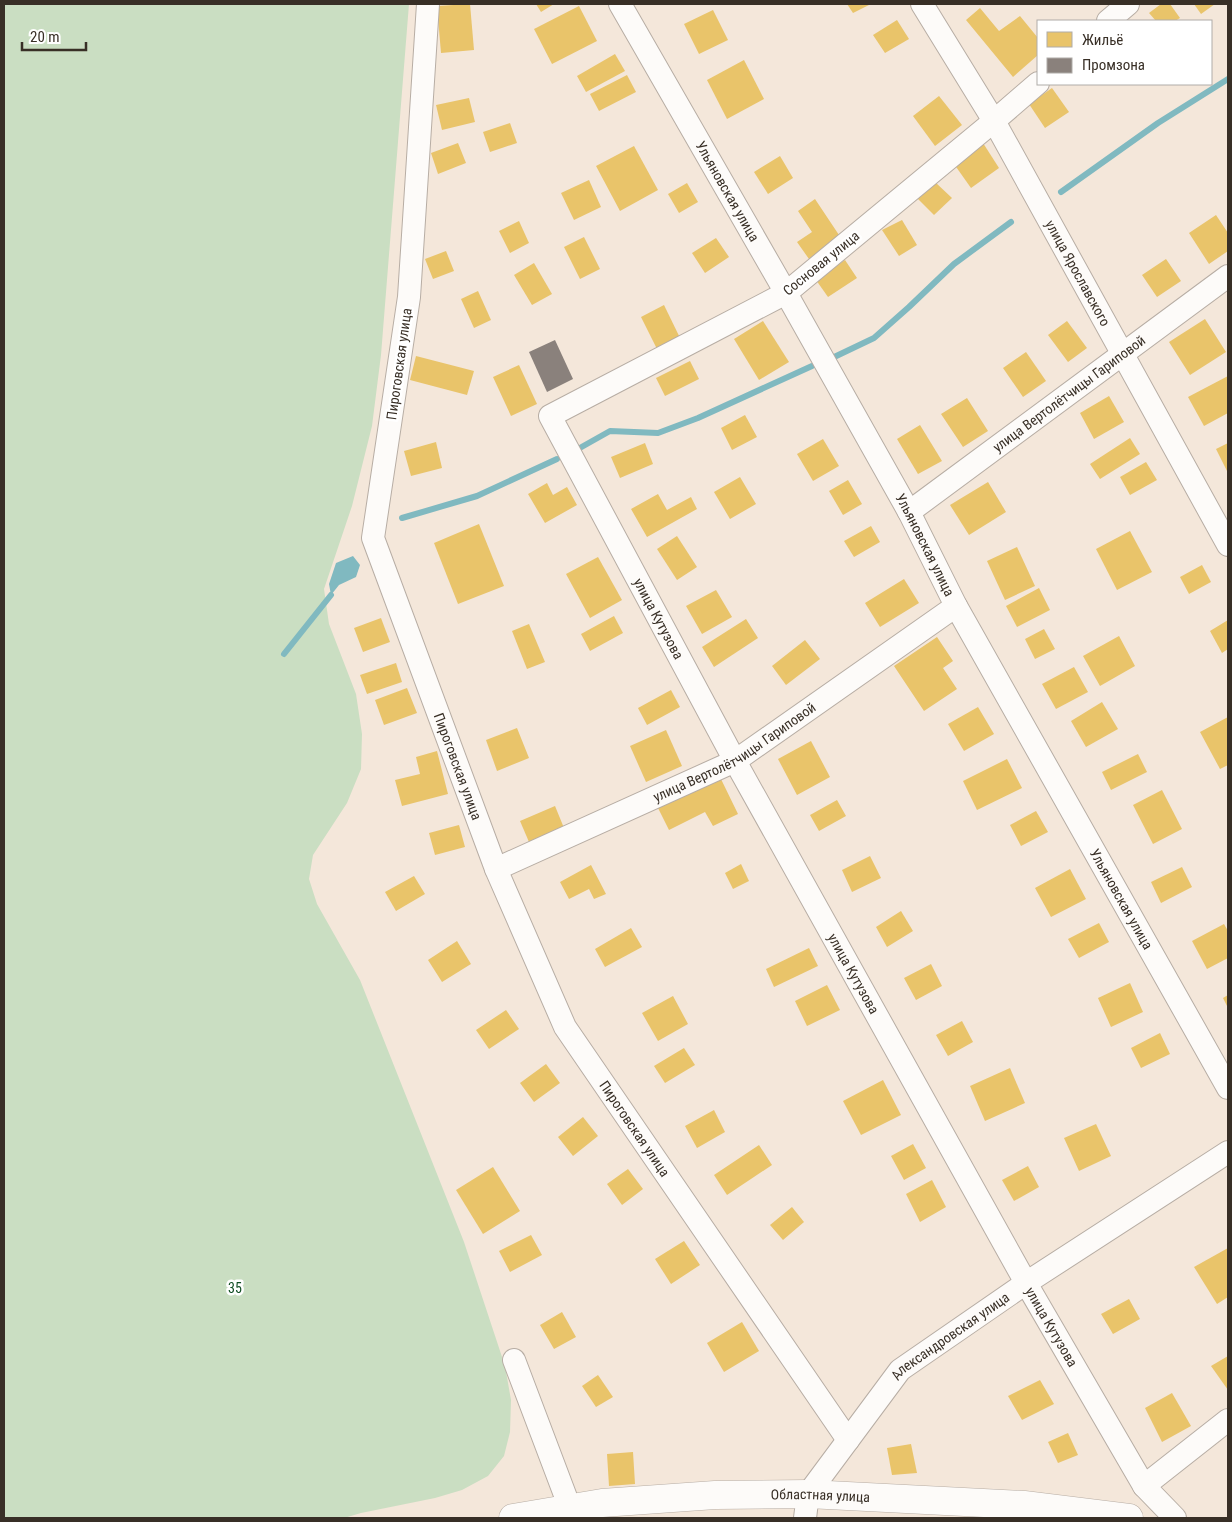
<svg xmlns="http://www.w3.org/2000/svg" width="1232" height="1522" viewBox="0 0 1232 1522" font-family="'Roboto Condensed',sans-serif">
<rect width="100%" height="100%" fill="#f4e7da"/>
<path fill="#cadec2" d="M4,4h405l-28,351 -9,71 -20,80 -28,83 5,35 27,70 6,40 -1,35 -14,34 -34,52 -4,24 8,25 43,76 104,262 41,124 6,34 -1,32 -6,24 -16,20 -26,14 -27,8 -74,15 -17,5h-340z"/>
<path fill="#80b9c0" d="M353,556l7,9 -4,12 -17,8 -8,10 -2,-11 7,-21z"/>
<g fill="#e9c46a">
<path d="M470,4l4,46 -33,3 -4,-47z"/>
<path d="M536,4h18l-13,8z"/>
<path d="M847,4h24l-18,9z"/>
<path d="M1161,4h9l10,14 -5,3h-19l-7,-8z"/>
<path d="M1194,4h21l-14,10z"/>
<path d="M579,6l18,35 -45,23 -18,-35z"/>
<path d="M980,8l19,23 21,-15 18,22v17l-25,22 -47,-57z"/>
<path d="M713,10l15,30 -29,14 -15,-30z"/>
<path d="M897,20l12,19 -24,14 -12,-18z"/>
<path d="M615,54l10,17 -39,21 -9,-16z"/>
<path d="M744,60l20,39 -37,20 -20,-39z"/>
<path d="M627,75l9,17 -37,19 -9,-17z"/>
<path d="M1052,88l17,24 -24,16 -16,-24z"/>
<path d="M939,96l23,29 -27,21 -22,-30z"/>
<path d="M469,98l6,24 -33,8 -6,-25z"/>
<path d="M510,123l7,20 -27,9 -7,-20z"/>
<path d="M458,143l8,20 -28,11 -7,-21z"/>
<path d="M983,143l16,25 -28,20 -17,-24z"/>
<path d="M634,146l24,44 -38,21 -24,-45z"/>
<path d="M780,156l13,22 -25,16 -14,-22z"/>
<path d="M589,180l12,27 -27,13 -13,-27z"/>
<path d="M935,182l17,16 -18,17 -17,-17z"/>
<path d="M687,183l11,19 -19,11 -11,-19z"/>
<path d="M815,199l26,39 -32,21 -12,-17 15,-10 -14,-21z"/>
<path d="M1216,215l12,18v18l-19,13 -20,-31z"/>
<path d="M902,220l15,25 -18,11 -17,-26z"/>
<path d="M519,221l10,22 -19,10 -11,-22z"/>
<path d="M584,237l16,32 -20,10 -16,-32z"/>
<path d="M716,238l13,19 -24,16 -13,-20z"/>
<path d="M446,251l8,20 -21,8 -8,-20z"/>
<path d="M1166,259l15,22 -24,16 -15,-22z"/>
<path d="M845,260l12,18 -29,19 -12,-17z"/>
<path d="M534,263l18,31 -20,11 -18,-30z"/>
<path d="M478,291l13,29 -17,8 -13,-29z"/>
<path d="M664,305l18,37 -23,11 -18,-36z"/>
<path d="M1205,319l21,33 -36,23 -21,-33z"/>
<path d="M763,321l26,41 -30,18 -25,-41z"/>
<path d="M1067,321l20,27 -19,14 -20,-27z"/>
<path d="M1026,352l20,29 -23,16 -20,-29z"/>
<path d="M416,356l58,15 -7,24 -57,-15z"/>
<path d="M690,361l9,18 -34,17 -9,-18z"/>
<path d="M519,365l18,39 -26,12 -18,-39z"/>
<path d="M1228,376v37l-24,13 -16,-29z"/>
<path d="M1109,396l15,26 -30,17 -14,-26z"/>
<path d="M967,398l21,33 -25,16 -22,-33z"/>
<path d="M745,415l12,22 -25,13 -11,-22z"/>
<path d="M920,425l22,36 -24,13 -21,-35z"/>
<path d="M1130,438l10,16 -40,25 -10,-15z"/>
<path d="M823,439l16,27 -26,15 -16,-27z"/>
<path d="M436,442l6,26 -31,8 -7,-25z"/>
<path d="M645,443l8,21 -33,14 -9,-21z"/>
<path d="M1228,443v30l-12,-24z"/>
<path d="M1146,462l11,18 -27,15 -10,-18z"/>
<path d="M740,477l16,27 -26,15 -16,-27z"/>
<path d="M848,480l14,24 -19,11 -14,-24z"/>
<path d="M988,482l18,30 -37,23 -19,-30z"/>
<path d="M547,483l6,12 14,-8 10,18 -32,18 -17,-29z"/>
<path d="M658,494l9,16 24,-13 6,12 -50,28 -16,-28z"/>
<path d="M479,524l25,62 -46,18 -24,-61z"/>
<path d="M871,526l9,16 -26,15 -10,-16z"/>
<path d="M1130,531l22,41 -35,18 -21,-41z"/>
<path d="M677,536l20,31 -20,13 -20,-31z"/>
<path d="M1017,547l18,39 -30,14 -18,-39z"/>
<path d="M598,557l24,43 -32,18 -24,-44z"/>
<path d="M1202,565l9,17 -22,12 -9,-17z"/>
<path d="M904,579l15,24 -39,24 -15,-24z"/>
<path d="M1039,588l11,22 -33,17 -11,-21z"/>
<path d="M716,590l16,27 -30,17 -16,-28z"/>
<path d="M614,616l9,17 -33,18 -9,-17z"/>
<path d="M381,618l9,24 -27,10 -9,-24z"/>
<path d="M746,619l12,19 -44,29 -12,-20z"/>
<path d="M1228,620v29l-6,4 -12,-22z"/>
<path d="M529,624l16,38 -18,7 -15,-38z"/>
<path d="M1044,629l11,20 -20,10 -10,-20z"/>
<path d="M1119,636l16,30 -35,20 -17,-30z"/>
<path d="M937,637l16,24 -10,7 14,21 -33,22 -30,-45z"/>
<path d="M805,640l15,19 -34,26 -14,-19z"/>
<path d="M396,663l6,19 -35,12 -7,-19z"/>
<path d="M1074,667l14,25 -32,17 -14,-25z"/>
<path d="M407,688l10,25 -33,12 -9,-25z"/>
<path d="M671,690l9,17 -33,18 -9,-17z"/>
<path d="M1102,702l16,27 -32,18 -15,-26z"/>
<path d="M978,707l16,27 -30,17 -16,-27z"/>
<path d="M1228,717v48l-8,4 -20,-37z"/>
<path d="M517,728l12,30 -32,13 -11,-31z"/>
<path d="M666,730l16,36 -36,16 -16,-36z"/>
<path d="M811,741l19,36 -33,18 -19,-36z"/>
<path d="M437,751l11,43 -46,12 -7,-26 25,-6 -4,-17z"/>
<path d="M1138,754l9,18 -36,18 -9,-18z"/>
<path d="M1007,759l15,29 -45,22 -14,-29z"/>
<path d="M720,777l18,37 -25,12 -8,-14 -36,18 -11,-22z"/>
<path d="M1162,790l20,39 -29,15 -20,-39z"/>
<path d="M837,800l9,16 -27,15 -9,-16z"/>
<path d="M555,806l9,22 -35,14 -9,-21z"/>
<path d="M1036,811l12,21 -27,14 -11,-21z"/>
<path d="M459,825l6,22 -30,8 -6,-22z"/>
<path d="M870,856l11,22 -29,14 -10,-22z"/>
<path d="M741,864l8,17 -16,8 -8,-16z"/>
<path d="M591,865l15,29 -12,5 -5,-10 -20,10 -9,-17z"/>
<path d="M1182,867l10,20 -31,16 -10,-21z"/>
<path d="M1070,869l16,30 -35,18 -16,-29z"/>
<path d="M414,876l11,18 -29,17 -11,-19z"/>
<path d="M901,911l12,20 -26,16 -11,-20z"/>
<path d="M1099,923l10,19 -30,16 -11,-19z"/>
<path d="M1224,924l4,7v27l-21,11 -15,-28z"/>
<path d="M631,928l11,19 -37,20 -10,-18z"/>
<path d="M457,941l14,23 -29,18 -14,-22z"/>
<path d="M809,948l9,18 -44,21 -8,-18z"/>
<path d="M931,964l11,22 -26,14 -12,-22z"/>
<path d="M1130,983l13,29 -32,15 -13,-29z"/>
<path d="M827,985l13,25 -33,16 -12,-25z"/>
<path d="M1228,995v13l-5,-10z"/>
<path d="M673,996l15,28 -30,17 -16,-28z"/>
<path d="M506,1010l13,19 -30,20 -13,-19z"/>
<path d="M962,1021l11,21 -25,14 -12,-21z"/>
<path d="M1160,1033l10,21 -29,14 -10,-20z"/>
<path d="M684,1048l11,17 -30,18 -11,-17z"/>
<path d="M546,1064l14,19 -26,19 -14,-19z"/>
<path d="M1010,1068l15,35 -40,18 -15,-35z"/>
<path d="M883,1080l18,35 -40,20 -18,-34z"/>
<path d="M714,1110l11,22 -28,16 -12,-22z"/>
<path d="M583,1117l15,19 -25,20 -15,-19z"/>
<path d="M1096,1124l15,32 -32,15 -15,-33z"/>
<path d="M913,1144l13,24 -22,12 -13,-24z"/>
<path d="M759,1145l13,20 -45,30 -13,-20z"/>
<path d="M1028,1166l11,21 -25,14 -12,-21z"/>
<path d="M493,1167l27,44 -37,23 -27,-44z"/>
<path d="M628,1169l15,20 -21,16 -15,-21z"/>
<path d="M932,1180l14,27 -26,15 -14,-28z"/>
<path d="M792,1207l12,15 -21,18 -13,-15z"/>
<path d="M531,1235l11,20 -32,17 -11,-21z"/>
<path d="M684,1241l16,24 -29,19 -16,-25z"/>
<path d="M1228,1248v49l-11,7 -23,-37z"/>
<path d="M1129,1299l11,20 -27,15 -12,-20z"/>
<path d="M562,1312l14,25 -22,12 -14,-24z"/>
<path d="M742,1322l17,29 -35,21 -17,-29z"/>
<path d="M1228,1356v34l-17,-24z"/>
<path d="M598,1375l15,22 -17,10 -14,-21z"/>
<path d="M1040,1380l14,24 -32,16 -14,-24z"/>
<path d="M1172,1393l19,33 -29,16 -17,-34z"/>
<path d="M1068,1433l10,22 -20,8 -10,-21z"/>
<path d="M911,1444l6,29 -25,2 -5,-27z"/>
<path d="M633,1452l2,32 -26,2 -2,-32z"/>
</g>
<path fill="#8a817c" d="M555,340l18,39 -26,13 -18,-40z"/>
<g fill="none" stroke-linecap="round" stroke-linejoin="round">
<g stroke="#80b9c0" stroke-width="6">
<path d="M1061,192l97,-69 70,-44"/>
<path d="M830,359l44,-21 35,-31 45,-43 57,-42"/>
<path d="M578,449l32,-18 48,2 40,-15 114,-52"/>
<path d="M402,518l75,-22 80,-37"/>
<path d="M284,654l47,-59"/>
</g>
<defs>
<g id="street">
<path id="s1" d="M428,4l-19,293 -36,241 123,331 69,158 283,413"/>
<path id="s2" d="M620,4l166,289 123,219 47,94 272,482"/>
<path id="s3" d="M922,4l72,117 234,424"/>
<path d="M1108,21l20,-17"/>
<path id="s4" d="M1038,83l-44,38 -208,172 -236,123 185,345 291,522 118,203 31,32"/>
<path id="s5" d="M909,512l319,-236"/>
<path id="s6" d="M496,869l239,-108 221,-155"/>
<path d="M514,1360l56,148"/>
<path d="M1144,1486l84,-66"/>
<path id="s7" d="M805,1518l3,-24 92,-124 126,-87 202,-131"/>
</g>
<g id="secondary">
<path id="s8" d="M513,1518l89,-15 113,-8 93,-1 216,11 105,13"/>
</g>
</defs>
<use href="#street" stroke="#b7ada4" stroke-width="24"/>
<use href="#secondary" stroke="#b7ada4" stroke-width="29"/>
<use href="#street" stroke="#fdfbf9" stroke-width="22"/>
<use href="#secondary" stroke="#fdfbf9" stroke-width="28"/>
</g>
<g text-anchor="middle" dominant-baseline="central" stroke-width="5" stroke-linejoin="round" paint-order="stroke">
<g font-size="14" fill="#382f26" stroke="#fff">
<text stroke="none"><textPath href="#s2" startOffset="216">Ульяновская улица</textPath></text>
<text transform="translate(821 263) rotate(-39)">Сосновая улица</text>
<text stroke="none"><textPath href="#s3" startOffset="311">улица Ярославского</textPath></text>
<text transform="translate(399 364) rotate(-82)">Пироговская улица</text>
<text stroke="none"><textPath href="#s5" startOffset="199">улица Вертолётчицы Гариповой</textPath></text>
<text stroke="none"><textPath href="#s2" startOffset="621">Ульяновская улица</textPath></text>
<text stroke="none"><textPath href="#s4" startOffset="824">улица Кутузова</textPath></text>
<text stroke="none"><textPath href="#s6" startOffset="266">улица Вертолётчицы Гариповой</textPath></text>
<text stroke="none"><textPath href="#s1" startOffset="781">Пироговская улица</textPath></text>
<text stroke="none"><textPath href="#s2" startOffset="1026">Ульяновская улица</textPath></text>
<text stroke="none"><textPath href="#s4" startOffset="1229">улица Кутузова</textPath></text>
<text stroke="none"><textPath href="#s1" startOffset="1186">Пироговская улица</textPath></text>
<text stroke="none"><textPath href="#s4" startOffset="1634">улица Кутузова</textPath></text>
<text stroke="none"><textPath href="#s7" startOffset="239">Александровская улица</textPath></text>
<text stroke="none"><textPath href="#s8" startOffset="309">Областная улица</textPath></text>
</g>
<g font-size="14" fill="#0e4c21" stroke="#fff">
<text x="235" y="1288">35</text>
</g>
</g>
<rect width="1232" height="1522" fill="none" stroke="#382f26" stroke-width="10"/>
<rect x="1037" y="20" width="175" height="65" fill="#ffffff" stroke="#afaca8"/>
<rect x="1047" y="32" width="25" height="15" fill="#e9c46a" stroke="#afaca8"/>
<text x="1082" y="45" font-size="15" fill="#382f26">Жильё</text>
<rect x="1047" y="58" width="25" height="15" fill="#8a817c" stroke="#afaca8"/>
<text x="1082" y="70" font-size="15" fill="#382f26">Промзона</text>
<path d="M22 42v8h64v-8" fill="none" stroke="#382f26" stroke-width="2.5"/>
<text x="30" y="42" font-size="15" fill="#382f26" stroke="#ffffff" stroke-width="4" paint-order="stroke">20 m</text>
</svg>
